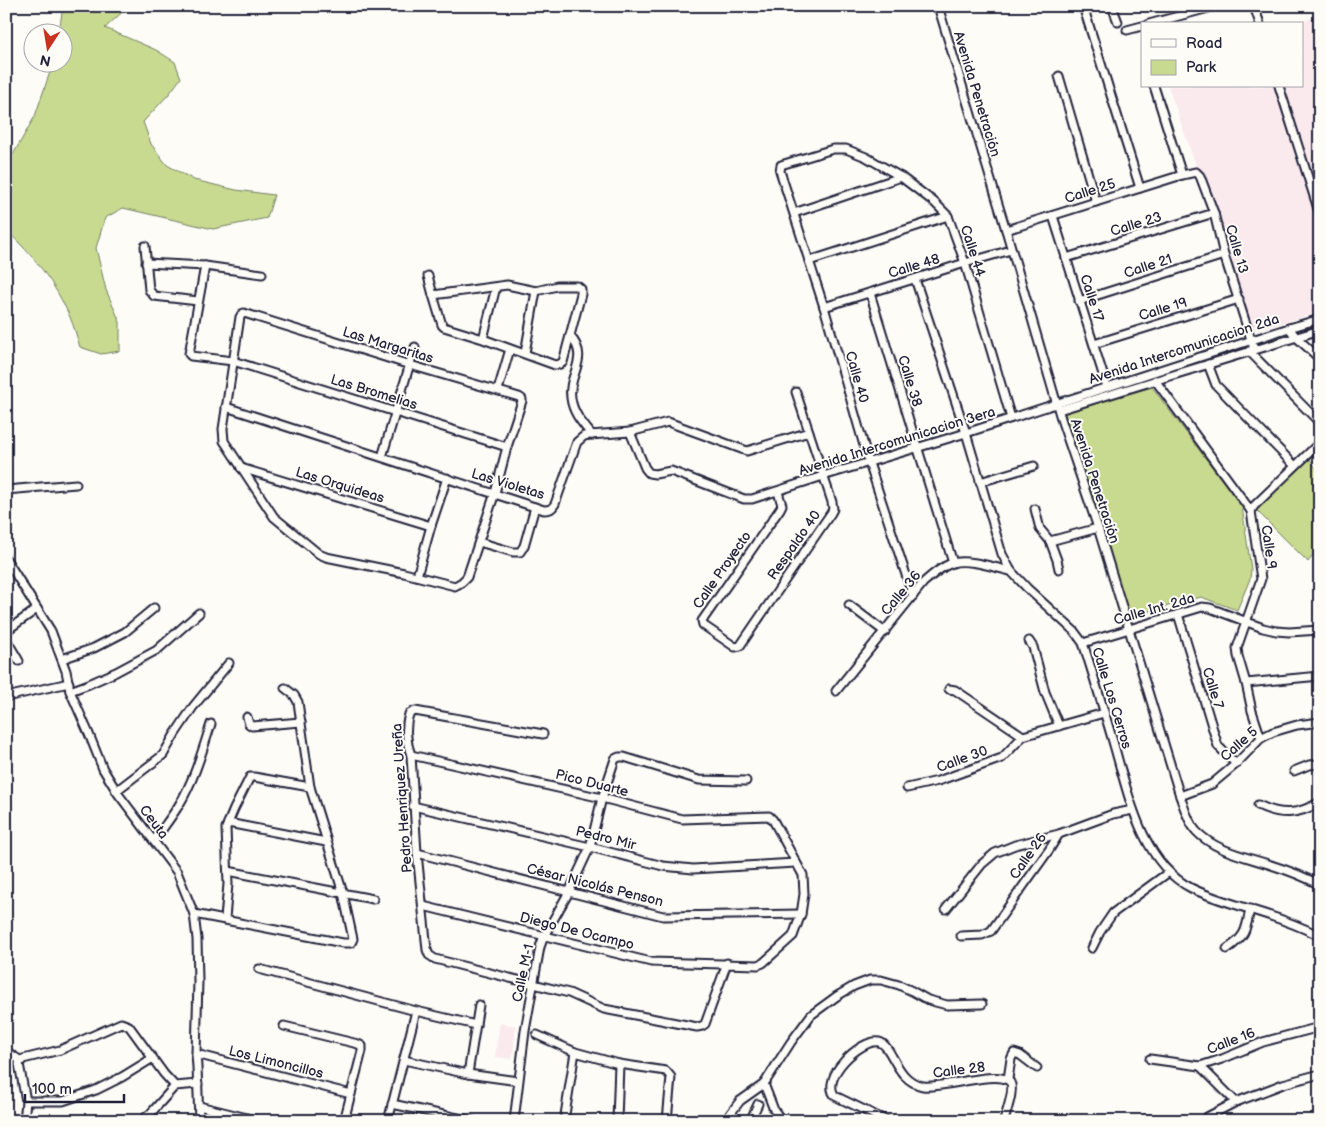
<svg xmlns="http://www.w3.org/2000/svg" width="1326" height="1127" viewBox="0 0 1326 1127" font-family="'Balsamiq Sans',sans-serif">
<rect width="100%" height="100%" fill="#fdfcf7"/>
<filter id="ink" filterUnits="userSpaceOnUse"><feTurbulence type="fractalNoise" baseFrequency=".02" numOctaves="2"/><feDisplacementMap in="SourceGraphic" scale="10" xChannelSelector="R" yChannelSelector="G"/><feConvolveMatrix kernelMatrix="1 2 1 2 8 2 1 2 1" color-interpolation-filters="sRGB"/></filter>
<g filter="url(#ink)">
<g fill="#fae9ed">
<path d="M1320,16v296l-63,18 -5,-5 -84,-239h134v-62h-9z"/>
<path d="M500,1023l16,3 -4,33 -17,-2z"/>
</g>
<g fill="#c7da8f" stroke="#747e65">
<path d="M63,6h66l-24,22 51,22 19,12 6,16 -12,16 -26,28 8,22 16,21 27,15 42,10 38,5 -7,23 -54,11 -90,-21 -18,10 -9,30 10,42 14,32v29l-19,3 -21,-7c-3,-10 -6,-20 -10,-30 -15,-34 -36,-61 -64,-87v-63l29,-51 18,-53 9,-1v-30h-3z"/>
<path d="M1152,387l90,120 9,62 -1,10 -13,31 -36,-13 -73,20 -64,-205z"/>
<path d="M1310,459l10,15v72l-12,16 -52,-52z"/>
</g>
<g fill="none" stroke-linecap="round" stroke-linejoin="round">
<defs>
<g id="minor">
<path d="M938,6l68,224 56,192 36,106 82,268c4,11 8,26 16,35 20,21 52,26 78,35 16,5 31,11 46,19"/>
<path d="M1083,6l57,182"/>
<path d="M1112,6l6,16"/>
<path d="M1254,6l6,18"/>
<path d="M1149,24l67,-18"/>
<path d="M1127,30l15,-4"/>
<path d="M1059,76l37,126"/>
<path d="M1154,86l28,89"/>
<path d="M1279,86l41,129"/>
<path d="M794,213l107,-36"/>
<path d="M1053,216l54,171"/>
<path d="M1006,230l176,-55 14,-3 4,4 14,37 10,42 30,94"/>
<path d="M145,246l4,44 5,6 44,5"/>
<path d="M1066,258l148,-45"/>
<path d="M809,261l139,-45"/>
<path d="M146,263l59,3 57,8"/>
<path d="M205,266l-16,88 2,2 42,5 274,86"/>
<path d="M428,276l5,19"/>
<path d="M915,279l51,154 36,121 9,17 16,17 47,43 9,12c11,34 21,68 31,102 14,49 28,118 77,143 20,10 41,15 61,22 23,7 46,15 68,26"/>
<path d="M870,293l83,270"/>
<path d="M1079,301l145,-46"/>
<path d="M824,307l141,-44 46,-13"/>
<path d="M244,313l166,52 109,32 3,2v2l-15,46 -12,46 -28,84 -5,5 -7,4 -51,-13 -78,-16 -7,-3 -45,-37 -50,-76 -1,-12 17,-112 2,-3z"/>
<path d="M1289,328l7,9 24,22"/>
<path d="M570,336c21,23 -3,38 1,62 2,16 12,26 21,37"/>
<path d="M483,339l-39,-12 -2,-2 -9,-30 74,-10 29,6 21,-5h20l4,3v5l-18,68 -3,2 -5,1 -72,-26 13,-52"/>
<path d="M1094,344l145,-45"/>
<path d="M1249,351l71,72"/>
<path d="M525,353l11,-62"/>
<path d="M1208,364l8,21 79,81"/>
<path d="M1155,380l96,131"/>
<path d="M498,390l12,-41"/>
<path d="M226,407l318,103c6,0 8,-1 11,-6l22,-62 7,-6 6,-1 40,-3 15,36 4,5 6,1 16,-3 73,28h8l71,-23 143,-43 323,-105 31,-9"/>
<path d="M1059,410l261,-80"/>
<path d="M630,432l38,-10 79,29 62,-19"/>
<path d="M382,457l33,-110"/>
<path d="M241,468l190,58"/>
<path d="M980,482l54,-16"/>
<path d="M6,490l70,-6"/>
<path d="M778,492l4,13 -2,4 -78,112 1,4 32,22 5,-1 91,-133 2,-4 -1,-7 -36,-110"/>
<path d="M1035,509l5,20 10,12 7,19 2,9"/>
<path d="M1050,541l48,-13"/>
<path d="M479,542l34,10h7l4,-6 11,-39"/>
<path d="M6,559l45,72 15,40 4,20 19,43 14,35 16,26 58,77 17,42 3,25 1,42 -2,73 1,13 2,54"/>
<path d="M417,576l14,-50 16,-48"/>
<path d="M913,596l-44,-133 -45,-156 -44,-136 1,-6 52,-16h13l20,8 35,20 33,25 14,14 17,47 46,155"/>
<path d="M849,605l36,27"/>
<path d="M1178,614l40,132 18,18"/>
<path d="M6,631l31,-22"/>
<path d="M6,639l13,22"/>
<path d="M1029,641l4,6 12,45 14,34"/>
<path d="M1083,643l119,-36 8,1 53,20 13,3 13,1 31,-2"/>
<path d="M62,659l32,-11 31,-16 29,-24"/>
<path d="M1246,683l74,-7"/>
<path d="M949,689l6,1 68,46"/>
<path d="M70,691l19,-7 27,-12 41,-22 42,-37"/>
<path d="M836,691l87,-108c9,-8 18,-16 29,-20 15,-5 44,5 59,8"/>
<path d="M6,697l63,-14"/>
<path d="M247,717l2,7 3,2 49,-4"/>
<path d="M543,734l-128,-23 -6,3c-4,12 -3,28 2,41l6,98 10,97 2,5 6,4 134,34 35,16 93,18 5,-1 3,-2 22,-61"/>
<path d="M1261,738l-9,-27 -6,-28 -8,-27 -1,-8 24,-69 -10,-68 3,-5 58,-56 8,-8"/>
<path d="M411,755l191,43 80,21 87,-3 4,4 30,55 1,19 -3,20 -8,22 -30,27 -5,2 -107,-3 -228,-56"/>
<path d="M1294,771l15,-6 11,-1"/>
<path d="M907,788l31,-7 64,-23 21,-22 81,-23"/>
<path d="M116,791l47,-36 12,-21 18,-27 36,-44"/>
<path d="M1180,796l32,-12 24,-20 25,-26 12,-6 24,-7 23,-3"/>
<path d="M1258,805c23,11 40,10 62,-3"/>
<path d="M413,806l177,41 73,19 30,3 103,-6"/>
<path d="M228,823l98,19"/>
<path d="M154,841c8,-12 17,-23 25,-36 15,-25 23,-53 32,-81"/>
<path d="M417,853l246,63 138,-2"/>
<path d="M228,871l145,28"/>
<path d="M946,909l36,-45 13,-11 20,-8 44,-11"/>
<path d="M194,914l149,29h8l2,-4 -10,-46 -33,-106 -12,-85 -4,-7 -9,-7"/>
<path d="M225,919l3,-35 -2,-56 8,-19 16,-32h4l56,10"/>
<path d="M961,936l21,-1 9,-4 58,-81 10,-16 54,-20 20,-4"/>
<path d="M1092,948l8,-16 13,-19 56,-41"/>
<path d="M1227,949c19,-13 19,-19 23,-40"/>
<path d="M259,969l157,42 60,14"/>
<path d="M284,1026l74,18 4,2v5l-18,70"/>
<path d="M537,1035l38,17 44,12 47,7 5,6 -4,44"/>
<path d="M6,1050l3,3 12,8"/>
<path d="M196,1054l155,40"/>
<path d="M1150,1059l50,7 22,-7 41,-17 57,-15"/>
<path d="M404,1060l64,14 50,7"/>
<path d="M21,1061l2,-2 37,-9 61,-27 8,3 35,48 11,12"/>
<path d="M21,1061l-2,3 7,37 -2,20"/>
<path d="M1200,1066l36,36"/>
<path d="M468,1074l11,-69"/>
<path d="M1008,1079l3,-20 3,-6 6,2 17,13"/>
<path d="M764,1084l10,26 8,11"/>
<path d="M26,1101h37l33,-11 26,-13 31,-19"/>
<path d="M392,1104l80,17"/>
<path d="M199,1106l60,15"/>
<path d="M1207,1117l29,-15 47,-18 37,-10"/>
<path d="M141,1121l10,-8 24,-27 23,-2"/>
<path d="M388,1121l28,-110"/>
<path d="M514,1121l11,-90 15,-84 4,-11 25,-44 21,-45 12,-49 13,-39 4,-2h5l75,23 47,1"/>
<path d="M564,1121l11,-69"/>
<path d="M617,1121l2,-57"/>
<path d="M727,1121l3,-7 10,-13 24,-17 27,-42 20,-27 26,-19 17,-10 16,-6h11l18,5 13,6 16,9 19,5 35,-1"/>
<path d="M750,1121l8,-17"/>
<path d="M887,1121l-52,-25c-15,-18 25,-57 44,-54 14,3 16,39 44,44 18,3 73,-16 86,-5 7,5 -3,32 -5,40"/>
</g>
</defs>
<use href="#minor" stroke="#22223b" stroke-width="11"/>
<use href="#minor" stroke="#fdfcf7" stroke-width="7"/>
</g>
</g>
<g text-anchor="middle" dominant-baseline="central" stroke-width="4" stroke-linejoin="round" paint-order="stroke">
<g font-size="14" fill="#22223b" stroke="#fdfcf7">
<text transform="translate(977 94) rotate(73)">Avenida Penetración</text>
<text transform="translate(1090 191) rotate(-18)">Calle 25</text>
<text transform="translate(1136 224) rotate(-17)">Calle 23</text>
<text transform="translate(1237 249) rotate(74)">Calle 13</text>
<text transform="translate(973 251) rotate(72)">Calle 44</text>
<text transform="translate(914 266) rotate(-17)">Calle 48</text>
<text transform="translate(1148 266) rotate(-18)">Calle 21</text>
<text transform="translate(1092 298) rotate(72)">Calle 17</text>
<text transform="translate(1163 309) rotate(-17)">Calle 19</text>
<text transform="translate(388 345) rotate(17)">Las Margaritas</text>
<text transform="translate(1184 349) rotate(-18)">Avenida Intercomunicacion 2da</text>
<text transform="translate(857 377) rotate(74)">Calle 40</text>
<text transform="translate(910 381) rotate(73)">Calle 38</text>
<text transform="translate(374 392) rotate(17)">Las Bromelias</text>
<text transform="translate(897 441) rotate(-17)">Avenida Intercomunicacion 3era</text>
<text transform="translate(1095 481) rotate(72)">Avenida Penetración</text>
<text transform="translate(508 484) rotate(17)">Las Violetas</text>
<text transform="translate(340 485) rotate(17)">Las Orquideas</text>
<text transform="translate(794 545) rotate(-55)">Respaldo 40</text>
<text transform="translate(1269 547) rotate(82)">Calle 9</text>
<text transform="translate(722 570) rotate(-55)">Calle Proyecto</text>
<text transform="translate(901 593) rotate(-50)">Calle 36</text>
<text transform="translate(1154 609) rotate(-16)">Calle Int. 2da</text>
<text transform="translate(1213 688) rotate(73)">Calle 7</text>
<text transform="translate(1112 698) rotate(73)">Calle Los Cerros</text>
<text transform="translate(1239 744) rotate(-42)">Calle 5</text>
<text transform="translate(962 759) rotate(-20)">Calle 30</text>
<text transform="translate(592 783) rotate(14)">Pico Duarte</text>
<text transform="translate(402 798) rotate(-94)">Pedro Henriquez Ureña</text>
<text transform="translate(154 822) rotate(53)">Ceuta</text>
<text transform="translate(606 838) rotate(14)">Pedro Mir</text>
<text transform="translate(1028 856) rotate(-55)">Calle 26</text>
<text transform="translate(595 885) rotate(14)">César Nicolás Penson</text>
<text transform="translate(577 931) rotate(14)">Diego De Ocampo</text>
<text transform="translate(523 973) rotate(-78)">Calle M-1</text>
<text transform="translate(1231 1041) rotate(-21)">Calle 16</text>
<text transform="translate(276 1062) rotate(14)">Los Limoncillos</text>
<text transform="translate(959 1070) rotate(-7)">Calle 28</text>
</g>
</g>
<rect width="1326" height="1127" fill="none" stroke="#fdfcf7" stroke-width="25"/>
<rect x="12" y="12" width="1301" height="1102" fill="none" stroke="#22223b" stroke-width="2" filter="url(#ink)"/>
<rect x="1141" y="22" width="162" height="65" fill="#fdfcf7" stroke="#a5a5ac"/>
<rect x="1151" y="39" width="25" height="8" fill="#fdfcf7" stroke="#a5a5ac"/>
<text x="1186" y="48" font-size="15" fill="#22223b">Road</text>
<rect x="1151" y="60" width="25" height="15" fill="#c7da8f" stroke="#a5a5ac"/>
<text x="1186" y="72" font-size="15" fill="#22223b">Park</text>
<g transform="translate(48 48) rotate(192)"><circle r="24" fill="#fdfcf7" stroke="#a5a5ac"/>
<path d="M0-4L9 19L0 12L-9 19Z" fill="#c8321e"/>
<text y="-8" font-size="14" font-weight="bold" text-anchor="middle" fill="#22223b">N</text>
</g>
<path d="M25 1094v8h99v-8" fill="none" stroke="#22223b" stroke-width="2.5"/>
<text x="32" y="1094" font-size="15" fill="#22223b" stroke="#fdfcf7" stroke-width="4" paint-order="stroke">100 m</text>
</svg>
